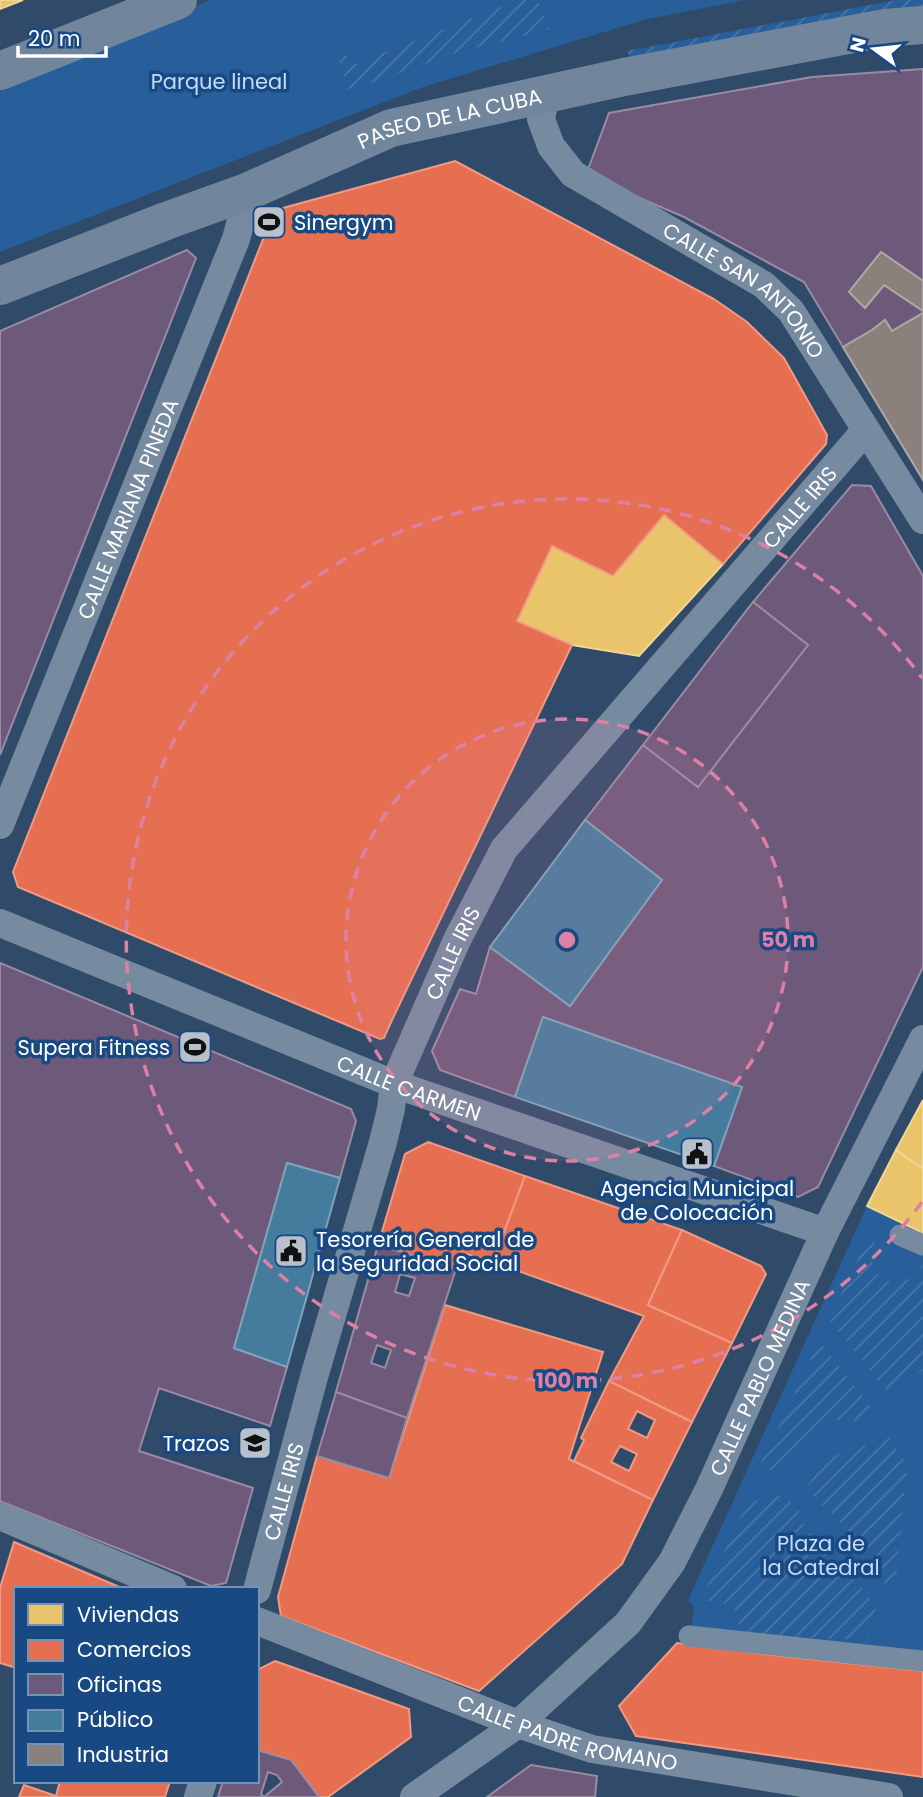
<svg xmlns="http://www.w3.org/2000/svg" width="923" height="1797" viewBox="0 0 923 1797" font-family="Poppins,sans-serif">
<defs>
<pattern id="garden-furrows" width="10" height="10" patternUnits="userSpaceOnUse" patternTransform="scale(1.75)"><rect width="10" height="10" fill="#285e99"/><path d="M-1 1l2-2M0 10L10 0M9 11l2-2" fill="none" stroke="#4876a8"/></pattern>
</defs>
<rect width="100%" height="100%" fill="#304b6a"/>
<g fill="#285e99">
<path d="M211,0h535l-99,19 -224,68 -423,165v-169z"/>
<path d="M867,1206l52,25 -1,3 5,2v435l-234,-27 5,-37 -6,-7z"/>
</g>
<g fill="url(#garden-furrows)">
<path d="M518,0h20l12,29 -94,24 -107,38 -11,-33 7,-5 10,11z"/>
<path d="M896,0h27v10l-292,49 -4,-8z"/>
<path d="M867,1239l8,4c-16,35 28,57 48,21v106l-33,25 -61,-75z"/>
<path d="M819,1341l56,70 -13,12c-36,-13 -56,11 -69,42l-37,8z"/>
<path d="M885,1430l22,35 -10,107 -7,15h-3l-19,-25 1,-6 -43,-50h-5l-14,-19c13,-24 36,-42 64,-42z"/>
<path d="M785,1495l19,22 -1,8 44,52 5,1c7,8 17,16 21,25 7,13 2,32 -14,35 -6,2 -15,1 -22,1 -32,0 -65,-5 -98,-8 1,-22 -10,-30 -31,-30l-5,-6 45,-93z"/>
</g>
<g fill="#e9c46a" stroke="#f0d697" stroke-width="2">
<path d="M0,0h23l-23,9z"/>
<path d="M664,515l59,49 -84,92 -67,-11 -55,-24 35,-75 61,30z"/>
<path d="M923,1100v69l-27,-19z"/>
<path d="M896,1150l27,19v67l-5,-3 1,-2 -52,-25z"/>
</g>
<g fill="#e76f51" stroke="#ee9a85" stroke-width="2" fill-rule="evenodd">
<path d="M455,161l259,138 33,23 37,36 43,77 -1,9 -103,120 -59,-49 -51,61 -61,-30 -35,75 55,24 -180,375 -8,18 -4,1 -362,-152 -5,-15 258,-653 12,-11z"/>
<path d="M428,1142l97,34 -32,86 -32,-10 -5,17 -78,-24 27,-91z"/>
<path d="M525,1176l157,54 -34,75 84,38 -40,79 -83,-41 35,-65 -151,-54z"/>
<path d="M682,1230l79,36 5,8 -34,69 -84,-38z"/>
<path d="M445,1305l158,47 -34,107 84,41 -31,64 -143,127 -198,-75 -3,-19 39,-141 72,22z"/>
<path d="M609,1381l83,41 -39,78 -79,-39 10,-21 -3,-2zM637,1411l18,9 -8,18 -19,-9zM620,1446l17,8 -8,17 -18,-9z"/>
<path d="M14,1542l110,47h-108v79l-16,-5v-75z"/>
<path d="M677,1643l104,13 142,15v106l-287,-41 -17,-30z"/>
<path d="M275,1661l134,48 2,28 -83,60h-9l-28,-37 -34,-10v-80z"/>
<path d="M60,1781h110l-5,16h-146l5,-12 32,11z"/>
</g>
<g fill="#6d597a" stroke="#998ba2" stroke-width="2" fill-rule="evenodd">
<path d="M923,69v212l-42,-29 -32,40 16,16 19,-23 39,26v2l-31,18 -7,-11 -13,10 -29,17 -39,-65 -120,-65 -98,-42 23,-62 203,-36z"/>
<path d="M187,250l9,8 -196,497v-424z"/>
<path d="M852,485l19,1 52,90v391l-105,220 -20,10 -84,-31 28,-79 -199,-70 -28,80 -75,-27 -8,-19 28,-62 16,5 14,-47 80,59 92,-126 -77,-60 58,-75 55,42 110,-142 -55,-43z"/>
<path d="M753,602l55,43 -110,142 -55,-42z"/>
<path d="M0,963l351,146 5,12 -16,57 -53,-15 -53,185 53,19 -17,59 -111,-38 -20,63 114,37 -27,95 -15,3 -211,-85z"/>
<path d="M378,1245l78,24 -49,149 -71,-26zM400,1274l15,4 -6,18 -14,-4zM377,1345l14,5 -6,18 -14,-5z"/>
<path d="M336,1392l71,26 -18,60 -72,-22z"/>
<path d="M257,1750l34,10 28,37h-101l5,-16h34zM268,1772l9,3 5,7 -18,15 -3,-3z"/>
<path d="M531,1765l66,11 -2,21h-108z"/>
</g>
<g fill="#457b9d" stroke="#7da3ba" stroke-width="2">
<path d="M585,820l77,60 -92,126 -80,-59z"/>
<path d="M543,1017l199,70 -28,79 -199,-69z"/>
<path d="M287,1163l53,15 -53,189 -53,-19z"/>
</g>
<g fill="#8a817c" stroke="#ada7a3" stroke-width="2">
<path d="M881,252l42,29v30l-39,-26 -19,23 -16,-16z"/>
<path d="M923,313v167l-80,-133 29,-17 13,-10 7,11z"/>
</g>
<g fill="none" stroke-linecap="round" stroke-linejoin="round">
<g stroke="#768aa0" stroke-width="21">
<path d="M900,1235l23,10"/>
<path d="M689,1636l234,25"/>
</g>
<g stroke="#768aa0" stroke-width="28">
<path id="s1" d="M546,95l-5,24 10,27 22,28 191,111 27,26 132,209"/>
<path id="s2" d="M0,825l236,-586 13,-48"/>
<path id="s3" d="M0,923l394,161 431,148"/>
<path d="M0,1516l173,73"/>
<path id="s4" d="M257,1590l57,-213 69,-235 8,-33 3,-25 63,-144 47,-91 361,-418"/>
<path id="s5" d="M257,1621l261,103 74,25 297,48"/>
<path d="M198,1797l5,-16"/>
<path id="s6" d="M414,1797l104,-73 110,-101 44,-61 37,-73 116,-257 98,-193"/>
</g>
<g stroke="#71869d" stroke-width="38">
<path d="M0,71l178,-71"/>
<path id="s7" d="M0,286l166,-65 83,-30 142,-63 233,-51 261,-49 38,-3"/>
</g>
</g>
<circle cx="567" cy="940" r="221" fill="#dd80a5" fill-opacity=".12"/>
<g fill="none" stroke="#dd80a5" stroke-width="3.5" stroke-dasharray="12 9">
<circle cx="567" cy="940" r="221"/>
<path d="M922 1202A441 441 0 1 1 922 678"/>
</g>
<defs>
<symbol id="stadium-square" viewBox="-11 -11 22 22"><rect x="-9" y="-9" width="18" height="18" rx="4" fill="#b7c0cb" stroke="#184983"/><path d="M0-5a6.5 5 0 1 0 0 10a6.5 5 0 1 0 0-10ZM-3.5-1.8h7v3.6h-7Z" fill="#111"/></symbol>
<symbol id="civic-square" viewBox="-11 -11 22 22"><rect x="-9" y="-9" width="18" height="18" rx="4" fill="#b7c0cb" stroke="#184983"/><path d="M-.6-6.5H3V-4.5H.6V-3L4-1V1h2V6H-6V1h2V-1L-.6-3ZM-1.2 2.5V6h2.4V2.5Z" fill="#111"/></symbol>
<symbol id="school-square" viewBox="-11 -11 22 22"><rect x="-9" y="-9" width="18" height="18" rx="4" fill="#b7c0cb" stroke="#184983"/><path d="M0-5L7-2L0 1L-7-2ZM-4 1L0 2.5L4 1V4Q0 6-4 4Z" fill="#111"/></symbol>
</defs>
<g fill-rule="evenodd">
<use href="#stadium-square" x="250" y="203" width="38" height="38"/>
<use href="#stadium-square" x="176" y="1028" width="38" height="38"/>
<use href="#civic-square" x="678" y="1135" width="38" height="38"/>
<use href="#civic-square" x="272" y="1232" width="38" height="38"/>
<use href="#school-square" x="236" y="1424" width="38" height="38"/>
</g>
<g text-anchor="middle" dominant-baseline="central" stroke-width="7" stroke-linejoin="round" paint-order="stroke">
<g font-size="21" fill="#c2dcf9" stroke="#184983">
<text x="219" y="81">Parque lineal</text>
<text x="821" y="1543">Plaza de<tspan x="821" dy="24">la Catedral</tspan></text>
</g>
<g font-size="21" fill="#fff" stroke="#184983">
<text stroke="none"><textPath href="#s7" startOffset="481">PASEO DE LA CUBA</textPath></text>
<text stroke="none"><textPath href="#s1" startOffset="298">CALLE SAN ANTONIO</textPath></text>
<text stroke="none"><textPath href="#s4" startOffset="1236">CALLE IRIS</textPath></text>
<text stroke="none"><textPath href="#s2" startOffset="341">CALLE MARIANA PINEDA</textPath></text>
<text stroke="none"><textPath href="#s4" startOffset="668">CALLE IRIS</textPath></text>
<text stroke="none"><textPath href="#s3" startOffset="441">CALLE CARMEN</textPath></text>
<text stroke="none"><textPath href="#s6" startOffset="556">CALLE PABLO MEDINA</textPath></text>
<text stroke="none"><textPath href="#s4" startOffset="102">CALLE IRIS</textPath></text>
<text stroke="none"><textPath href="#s5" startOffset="331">CALLE PADRE ROMANO</textPath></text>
</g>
<g font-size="21" fill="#fff" stroke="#184983" text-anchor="start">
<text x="294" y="222">Sinergym</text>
<text x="170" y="1047" text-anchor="end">Supera Fitness</text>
<text x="697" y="1188" text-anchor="middle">Agencia Municipal<tspan x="697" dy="24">de Colocación</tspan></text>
<text x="316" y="1239">Tesorería General de<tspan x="316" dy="24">la Seguridad Social</tspan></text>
<text x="230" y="1443" text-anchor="end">Trazos</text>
</g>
</g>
<circle cx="567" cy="940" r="10" fill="#dd80a5" stroke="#184983" stroke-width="3.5"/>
<g font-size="21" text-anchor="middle" font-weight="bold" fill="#dd80a5" stroke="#184983" stroke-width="7" stroke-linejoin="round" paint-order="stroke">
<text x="788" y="947">50 m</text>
<text x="567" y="1388">100 m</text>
</g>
<rect x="14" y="1587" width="245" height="196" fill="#184983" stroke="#7492b5" stroke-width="2"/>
<rect x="28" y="1604" width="35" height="21" fill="#e9c46a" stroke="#7492b5" stroke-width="2"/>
<text x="77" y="1622" font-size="21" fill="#ffffff">Viviendas</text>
<rect x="28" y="1640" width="35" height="21" fill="#e76f51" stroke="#7492b5" stroke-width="2"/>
<text x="77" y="1657" font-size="21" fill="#ffffff">Comercios</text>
<rect x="28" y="1674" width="35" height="21" fill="#6d597a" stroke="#7492b5" stroke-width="2"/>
<text x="77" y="1692" font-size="21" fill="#ffffff">Oficinas</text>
<rect x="28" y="1710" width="35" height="21" fill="#457b9d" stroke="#7492b5" stroke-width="2"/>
<text x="77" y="1727" font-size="21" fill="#ffffff">Público</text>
<rect x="28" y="1744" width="35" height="21" fill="#8a817c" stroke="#7492b5" stroke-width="2"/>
<text x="77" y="1762" font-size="21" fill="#ffffff">Industria</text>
<g transform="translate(874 49) rotate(285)" stroke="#184983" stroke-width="5" paint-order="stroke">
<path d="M0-5L12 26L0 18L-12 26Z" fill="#ffffff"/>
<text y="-10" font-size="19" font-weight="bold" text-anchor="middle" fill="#ffffff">N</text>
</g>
<path d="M18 46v10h88v-10" fill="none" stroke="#ffffff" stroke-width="3.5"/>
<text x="28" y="46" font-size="21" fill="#ffffff" stroke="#184983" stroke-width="5" paint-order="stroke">20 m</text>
</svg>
